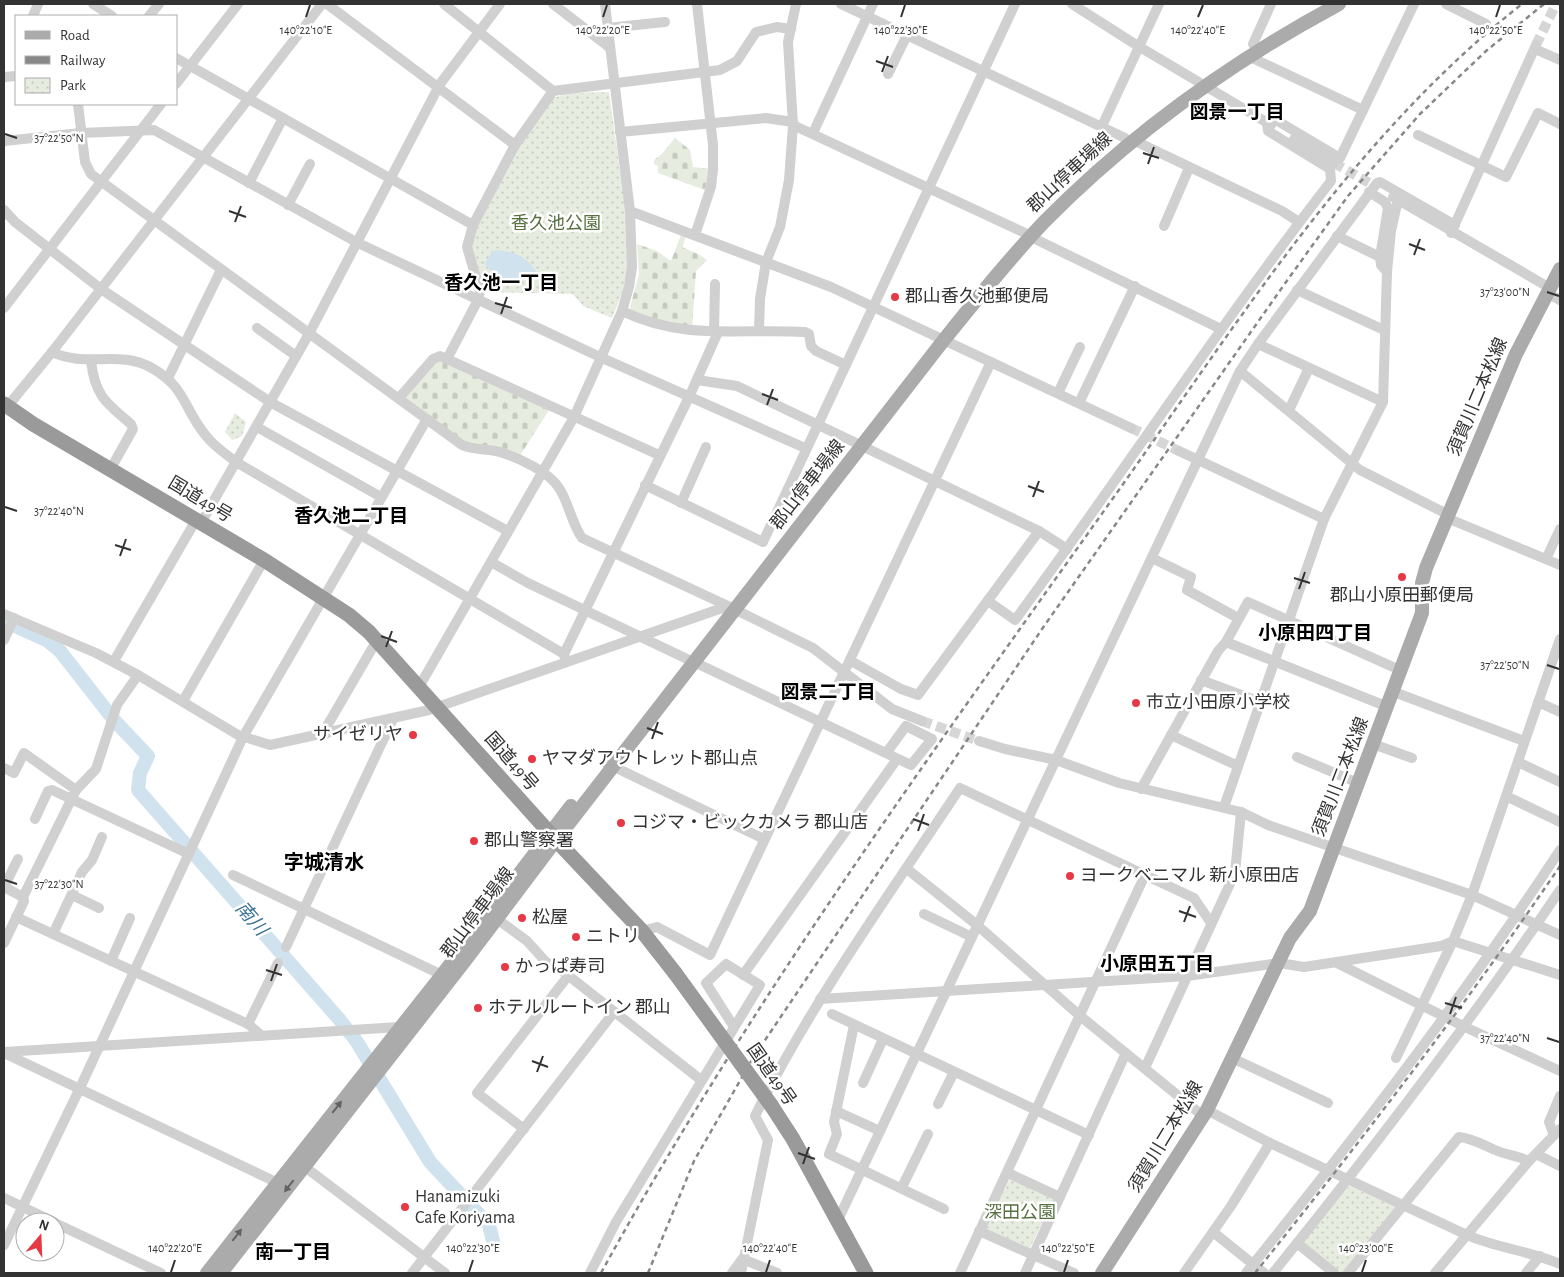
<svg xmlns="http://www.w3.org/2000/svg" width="1564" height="1277" viewBox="0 0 1564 1277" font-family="'Alegreya Sans','Noto Sans JP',sans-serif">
<defs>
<pattern id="cemetery-stones" width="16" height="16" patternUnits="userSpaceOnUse" patternTransform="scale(1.25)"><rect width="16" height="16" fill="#e6ecdf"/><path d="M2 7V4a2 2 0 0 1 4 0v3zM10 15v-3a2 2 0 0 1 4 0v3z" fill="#c6cbc0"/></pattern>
<pattern id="park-dots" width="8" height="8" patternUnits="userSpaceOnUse" patternTransform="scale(1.25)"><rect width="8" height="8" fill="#e6ecdf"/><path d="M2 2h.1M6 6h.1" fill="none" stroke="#c6cbc0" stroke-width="1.8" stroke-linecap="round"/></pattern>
</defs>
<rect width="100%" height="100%" fill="#fff"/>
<g fill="url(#cemetery-stones)">
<path d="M675,138l15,12 3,17 17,2 -5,21 -47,-17v-7l-4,-2v-4l8,-6z"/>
<path d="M681,235l5,1 -4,11 16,7 9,6 -11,11 -4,58 -60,-17 -2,-5 9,-33 -2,-30 20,7 14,10z"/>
<path d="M440,360l109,50 -30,47 -46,-10 -68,-48 30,-37z"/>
</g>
<g fill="url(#park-dots)">
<path d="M609,92l16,113 4,56 -3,23 -14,34 -29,-12 -10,-12 -80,-2 -11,-5c-5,-15 -14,-32 -11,-48 4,-20 65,-131 81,-140 15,-8 39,-6 57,-7z"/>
<path d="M235,413l11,9 -4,14 -10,4 -7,-8z"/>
<path d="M1010,1179l44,20 -24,49 -46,-20z"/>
<path d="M1349,1186l48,21 -54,66h-3l-39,-30z"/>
</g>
<path fill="#cfe2ee" d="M497,250c17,1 35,9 41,26l-31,5 -11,-1 -11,-17 7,-11z"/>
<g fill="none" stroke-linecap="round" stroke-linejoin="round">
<path stroke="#cfe2ee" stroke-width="14" d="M4,621l44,20 12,10 54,69 34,36 -8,17 -2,17 201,229 18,23 73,120 59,63 5,20"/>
<g stroke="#d6d6d6" stroke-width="10" stroke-dasharray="10 5" stroke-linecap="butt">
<path d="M1536,45l20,-41"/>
<path d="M1334,163l44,25"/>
<path d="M1131,428l48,23"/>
<path d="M922,721l57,20"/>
</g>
<g stroke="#d0d0d0" stroke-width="10">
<path d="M93,4l19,12"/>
<path d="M327,4l188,141"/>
<path d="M444,4l109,87 167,-21 17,-9 19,-29 21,-5 14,2"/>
<path d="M553,4l56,43"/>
<path d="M841,4l284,134"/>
<path d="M1072,4l66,42 133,79"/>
<path d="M1446,4l40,20"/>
<path d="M33,16l5,-12"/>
<path d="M149,16l10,-12"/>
<path d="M607,28l58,-6"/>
<path d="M1253,44l18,-40"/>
<path d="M1535,49l25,11"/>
<path d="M1248,56l115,54"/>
<path d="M176,58l297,167"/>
<path d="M888,74l19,-39"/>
<path d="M4,77l12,-1"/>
<path d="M176,84l62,-80"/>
<path d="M553,91l-38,54 -42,80 -6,22 13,44 -2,9 -31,59 212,96"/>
<path d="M78,104l7,58 6,12 371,271c13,6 27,3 41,8 18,6 46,19 56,35 10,15 12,34 23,50l146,68"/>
<path d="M793,125l232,108"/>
<path d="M1102,126l57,-122"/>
<path d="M620,132l146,-14 27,4"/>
<path d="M813,133l60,-129"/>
<path d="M1418,135l88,42 32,-64 22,11"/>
<path d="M1294,139l40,24"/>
<path d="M1133,140l149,71 17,11"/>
<path d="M4,141l77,-8 73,-3 204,113 242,114 205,91"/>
<path d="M249,183l34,-65"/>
<path d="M1369,192l16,10 3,6 -8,49 1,8 6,7"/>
<path d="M1393,197l157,91"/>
<path d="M288,205l22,-41"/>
<path d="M4,210l11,12 86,67 169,113 238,129"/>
<path d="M630,211l201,76 300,141"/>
<path d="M1164,226l25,-58"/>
<path d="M1451,233l85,-188"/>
<path d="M695,235l16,-48 2,-17v-25l-16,-141"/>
<path d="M1337,236l43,21"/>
<path d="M1031,237l190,92"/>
<path d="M1297,290l87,40"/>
<path d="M1547,293l13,7"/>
<path d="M4,308l157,-204"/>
<path d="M622,311c62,30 117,17 183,21l4,2 2,12 5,5 30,14"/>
<path d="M257,328l39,28"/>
<path d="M759,330l1,-31 6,-37 14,-35 9,-47 4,-55 -5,-83 8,-38"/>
<path d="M714,332l1,-48"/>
<path d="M1258,344l125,58"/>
<path d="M52,352c34,16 67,-2 98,15 37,20 33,42 57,70 8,10 19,17 29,25l328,192"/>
<path d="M91,361c4,35 15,42 40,63l2,5 -23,41"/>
<path d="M1240,371l120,99 89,45"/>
<path d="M168,378l53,-108"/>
<path d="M697,380l40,6 119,57"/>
<path d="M1058,393l22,-46"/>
<path d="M399,398l34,-39 7,-3 7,3"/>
<path d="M1079,403l56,-117"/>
<path d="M7,407l45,-55 270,-348"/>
<path d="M1289,410l20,-42"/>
<path d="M257,427l124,70"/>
<path d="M862,446l177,85 28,18"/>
<path d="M1179,451l145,68"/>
<path d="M645,485l118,57 252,-538"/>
<path d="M681,503l25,-56"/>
<path d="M1447,518l113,47"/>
<path d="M201,523l109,-191 130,-248 60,-80"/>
<path d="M1152,558l39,19 -4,13 51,28"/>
<path d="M1546,559l14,-30"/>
<path d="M491,562l37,21 159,76"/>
<path d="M988,601l27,19c107,-145 206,-297 316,-439l-1,-12 -62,-38 -1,-8 4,-5 5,2 64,38 74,-154"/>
<path d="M4,614l92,39 42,22 100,60 32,10 159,-35 299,-104 85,42 79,61 30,12"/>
<path d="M4,640l10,-22"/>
<path d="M1226,642l162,65"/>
<path d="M565,658l-1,-4 126,-259 28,-63"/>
<path d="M114,661l82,-141"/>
<path d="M851,661l50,28 17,6 121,-164"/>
<path d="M694,662l217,103 21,-26 -26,-13 -19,26"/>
<path d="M1201,680l59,22"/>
<path d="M419,687l155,-270 48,-106 7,-24 3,-20 -2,-56 -25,-207"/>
<path d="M1394,692l130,49"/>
<path d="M183,701l81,-141"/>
<path d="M1538,702l22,10"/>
<path d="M326,734l1,-8 50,-86"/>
<path d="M1171,735l67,31"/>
<path d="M979,741l26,8 51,11 63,23 122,29 27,13 204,70 88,40"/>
<path d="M1373,744l39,14"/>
<path d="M1297,757l61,26"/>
<path d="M1518,762l42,20"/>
<path d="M606,763l158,76"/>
<path d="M4,768l10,5 10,-20 52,37"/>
<path d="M1141,789l77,-138 8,-9 22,-40 154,69"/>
<path d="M1506,796l54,26"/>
<path d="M1224,807l100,-288 59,-117 4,-130 4,-41 7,-31"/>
<path d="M35,819l13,-28 4,-1 137,64"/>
<path d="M907,869l70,56 102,90 124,101"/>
<path d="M233,875l209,100"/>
<path d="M4,887l14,-28"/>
<path d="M4,887l19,10"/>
<path d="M72,895l27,13"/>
<path d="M924,914l48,23"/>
<path d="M16,917l232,107 13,11"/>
<path d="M497,919l30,22 19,21 14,7 141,111"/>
<path d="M642,931l15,-4 53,28 281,-593"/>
<path d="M53,934l29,-62 10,-12 10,-23"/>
<path d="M4,943l20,-42 -1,-4 53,-107 20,-21 21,-64 21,-30"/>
<path d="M286,947l107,-228"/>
<path d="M111,961l19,-43"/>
<path d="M1337,963l126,63 97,45"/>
<path d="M743,975l154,-216"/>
<path d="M820,999l367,-23 92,-13 25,4 137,-21 12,-5 107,34"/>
<path d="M832,1014l257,121"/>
<path d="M248,1024l30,-61"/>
<path d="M854,1025l-20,97 3,12 -8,20 115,55"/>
<path d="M4,1052l395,-25 4,3"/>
<path d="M4,1053l274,130"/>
<path d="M1232,1058l96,45"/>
<path d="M1396,1058l57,-117 19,-46 88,-256"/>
<path d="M1145,1068l90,-195 6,-61"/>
<path d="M863,1083l20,-44"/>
<path d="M938,1104l16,-32"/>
<path d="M1207,1110l63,33 197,92c30,13 63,16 93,29"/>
<path d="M836,1111l44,20"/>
<path d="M524,1129l-47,-36 91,-117"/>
<path d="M1554,1135l-5,-13 11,-26"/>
<path d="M1536,1154l24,12"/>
<path d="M305,1167l140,106"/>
<path d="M1008,1173l52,24"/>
<path d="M902,1187l26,-53"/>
<path d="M4,1198l50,24"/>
<path d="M837,1222l403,-851 18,-27 119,-161 3,-1 75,43"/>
<path d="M55,1223l106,50"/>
<path d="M979,1231l95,42"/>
<path d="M1213,1232l51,41"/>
<path d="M1297,1243l37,30"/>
<path d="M4,1245l75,-155 164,-353 184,-318"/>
<path d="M745,1260l32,13"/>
<path d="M412,1273l202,-261"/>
<path d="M590,1273l26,-51 144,-237 -34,-21 -20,19 28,44"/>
<path d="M732,1273l11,-15"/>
<path d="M741,1273l27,-133 -13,-24c58,-116 134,-221 205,-328l234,110 17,25"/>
<path d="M960,1273l185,-398"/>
<path d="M1025,1273l101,-220"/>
<path d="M1184,1273l47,-67 39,-63"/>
<path d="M1246,1273c110,-137 218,-276 314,-423"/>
<path d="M1273,1273c100,-124 198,-251 287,-383"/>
<path d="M1348,1273l111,-136c13,1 24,8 36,13 12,5 23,6 34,11"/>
<path d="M1435,1273l94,-112 31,-32"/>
<path d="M1526,1273l14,-17"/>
</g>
<g stroke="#ababab" stroke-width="14">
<path d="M207,1273l235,-298 129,-169"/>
<path d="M221,1273l243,-311 92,-122 387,-499c33,-41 65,-81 101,-119 88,-89 185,-159 295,-218"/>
<path d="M1102,1273l105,-163 83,-172 20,-27 112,-298v-30l4,-15 90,-214 44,-85"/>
</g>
<g stroke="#9a9a9a" stroke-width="15">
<path d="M4,404l29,20 231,136 85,55 20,17 187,208 86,91 33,42"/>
<path d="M771,1105l22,34 73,134"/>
</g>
<g stroke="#888" stroke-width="2.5" stroke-dasharray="5 4" stroke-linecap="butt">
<path d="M601,1273c147,-268 328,-516 505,-765 127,-177 243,-368 416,-504"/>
<path d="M648,1273l46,-112 59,-103 289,-429 244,-347 62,-86 72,-82 66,-63 58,-47"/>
<path d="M1255,1273c106,-132 210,-267 305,-407"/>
</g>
<path stroke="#9a9a9a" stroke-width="15" d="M675,973l96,132"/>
</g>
<defs><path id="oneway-solid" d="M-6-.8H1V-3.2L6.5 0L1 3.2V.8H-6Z" transform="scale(1.25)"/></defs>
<g fill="#636363">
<use href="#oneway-solid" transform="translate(337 1107) rotate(-52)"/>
<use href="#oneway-solid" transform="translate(289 1186) rotate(128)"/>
<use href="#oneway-solid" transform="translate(237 1235) rotate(-52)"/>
</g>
<path fill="none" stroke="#333" stroke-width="2" d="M306,17l4,-12M603,17l4,-12M901,17l4,-12M1198,17l5,-12M1496,17l4,-12M876,61l17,6M882,72l6,-16M5,134l12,4M1143,153l16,5M1148,164l6,-17M229,211l17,6M235,222l6,-16M1409,244l16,6M1414,255l6,-16M1547,292l12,4M495,303l17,5M501,314l6,-17M762,394l16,6M767,405l6,-16M1028,486l16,6M1033,497l6,-16M5,507l12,4M115,545l16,5M120,556l6,-17M1294,578l16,5M1299,589l6,-17M381,636l16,6M386,647l6,-16M1547,665l12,4M647,728l16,6M652,739l6,-17M913,819l16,6M918,831l6,-17M5,880l12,4M1179,911l17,6M1184,922l6,-16M266,970l16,5M271,981l6,-17M1445,1003l17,5M1450,1014l6,-17M1547,1038l12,4M532,1061l16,6M537,1072l6,-16M798,1153l17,6M803,1164l6,-17M171,1272l4,-12M469,1272l4,-12M766,1272l4,-12M1064,1272l4,-12M1362,1272l4,-12"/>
<g fill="#e63946" stroke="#fff" stroke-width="2">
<circle cx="895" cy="297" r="5"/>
<circle cx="1402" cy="577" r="5"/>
<circle cx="1136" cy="703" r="5"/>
<circle cx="413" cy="735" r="5"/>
<circle cx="532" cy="759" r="5"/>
<circle cx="621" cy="823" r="5"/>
<circle cx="474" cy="841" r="5"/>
<circle cx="1070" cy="876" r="5"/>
<circle cx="522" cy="918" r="5"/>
<circle cx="576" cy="937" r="5"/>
<circle cx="505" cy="967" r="5"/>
<circle cx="478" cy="1008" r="5"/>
<circle cx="405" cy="1207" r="5"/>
</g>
<g text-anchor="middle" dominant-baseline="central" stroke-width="5" stroke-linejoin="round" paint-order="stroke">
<g font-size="18" fill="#333" stroke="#fff">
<text transform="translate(1070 173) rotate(-43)">郡山停車場線</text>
<text transform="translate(1478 397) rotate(-67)">須賀川二本松線</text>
<text transform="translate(808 485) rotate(-52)">郡山停車場線</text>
<text transform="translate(200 500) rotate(31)">国道49号</text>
<text transform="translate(511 762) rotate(49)">国道49号</text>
<text transform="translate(1341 777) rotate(-69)">須賀川二本松線</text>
<text transform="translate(478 913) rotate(-53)">郡山停車場線</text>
<text transform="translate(771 1075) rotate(55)">国道49号</text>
<text transform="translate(1166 1137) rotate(-59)">須賀川二本松線</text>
</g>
<g font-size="18" fill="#56703f" stroke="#fff">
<text x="556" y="224">香久池公園</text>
<text x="1020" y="1213">深田公園</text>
</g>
<g font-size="18" fill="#333" stroke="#fff" text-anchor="start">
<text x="905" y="297">郡山香久池郵便局</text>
<text x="1402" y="596" text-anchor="middle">郡山小原田郵便局</text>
<text x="1146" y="703">市立小田原小学校</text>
<text x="403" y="735" text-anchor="end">サイゼリヤ</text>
<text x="542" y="759">ヤマダアウトレット郡山点</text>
<text x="631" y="823">コジマ・ビックカメラ 郡山店</text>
<text x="484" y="841">郡山警察署</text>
<text x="1080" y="876">ヨークベニマル 新小原田店</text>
<text x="532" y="918">松屋</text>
<text x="586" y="937">ニトリ</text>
<text x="515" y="967">かっぱ寿司</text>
<text x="488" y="1008">ホテルルートイン 郡山</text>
<text x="415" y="1197">Hanamizuki<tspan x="415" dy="21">Cafe Koriyama</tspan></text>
</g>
<g font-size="19" font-weight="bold" fill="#000" stroke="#fff">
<text x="1237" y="112">図景一丁目</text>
<text x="501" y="283">香久池一丁目</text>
<text x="351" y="516">香久池二丁目</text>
<text x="1315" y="633">小原田四丁目</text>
<text x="828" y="692">図景二丁目</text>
<text x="1157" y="964">小原田五丁目</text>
<text x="293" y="1252">南一丁目</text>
</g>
<g font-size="19" font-style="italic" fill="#3f7597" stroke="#fff">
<text transform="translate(251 919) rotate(49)">南川</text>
</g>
<g font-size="20" font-weight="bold" fill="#000" stroke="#fff">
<text x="324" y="863">字城清水</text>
</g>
</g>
<g font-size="12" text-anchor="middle" fill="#333" stroke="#fff" stroke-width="5" stroke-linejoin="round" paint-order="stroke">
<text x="603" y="34">140°22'20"E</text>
<text x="901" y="34">140°22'30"E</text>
<text x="1198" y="34">140°22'40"E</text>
<text x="1496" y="34">140°22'50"E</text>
<text x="306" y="34">140°22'10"E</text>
<text x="59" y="142">37°22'50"N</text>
<text x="1505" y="296">37°23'00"N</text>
<text x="59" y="515">37°22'40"N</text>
<text x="1505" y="669">37°22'50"N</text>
<text x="59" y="888">37°22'30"N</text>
<text x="1505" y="1042">37°22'40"N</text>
<text x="175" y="1252">140°22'20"E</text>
<text x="473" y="1252">140°22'30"E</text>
<text x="770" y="1252">140°22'40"E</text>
<text x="1068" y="1252">140°22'50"E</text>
<text x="1366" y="1252">140°23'00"E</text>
</g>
<rect width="1564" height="1277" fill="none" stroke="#333333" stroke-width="10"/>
<rect x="15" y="15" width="162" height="90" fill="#ffffff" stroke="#adadad"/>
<rect x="25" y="31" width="25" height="8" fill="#ababab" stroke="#adadad"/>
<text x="60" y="40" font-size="15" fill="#333333">Road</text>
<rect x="25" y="56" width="25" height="8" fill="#888888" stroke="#adadad"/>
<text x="60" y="65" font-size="15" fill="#333333">Railway</text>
<rect x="25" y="78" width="25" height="15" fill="url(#park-dots)" stroke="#adadad"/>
<text x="60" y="90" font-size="15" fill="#333333">Park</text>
<g transform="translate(40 1237) rotate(19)"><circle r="24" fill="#ffffff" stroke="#adadad"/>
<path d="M0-4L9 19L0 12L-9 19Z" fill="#e63946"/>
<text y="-8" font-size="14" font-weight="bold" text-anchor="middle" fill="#333333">N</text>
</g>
</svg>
